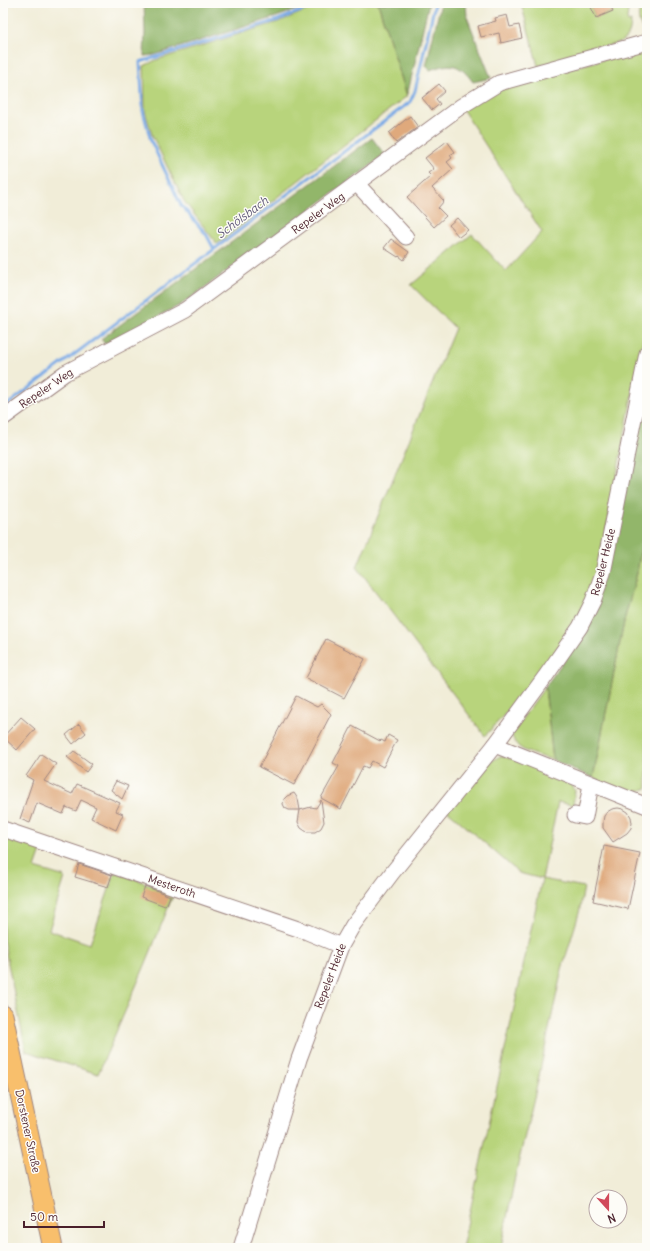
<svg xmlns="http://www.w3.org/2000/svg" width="650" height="1251" viewBox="0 0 650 1251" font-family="Delius,sans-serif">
<rect width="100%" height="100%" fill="#fdfcf7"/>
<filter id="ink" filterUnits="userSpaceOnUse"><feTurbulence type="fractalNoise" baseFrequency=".025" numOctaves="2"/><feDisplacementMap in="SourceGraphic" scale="8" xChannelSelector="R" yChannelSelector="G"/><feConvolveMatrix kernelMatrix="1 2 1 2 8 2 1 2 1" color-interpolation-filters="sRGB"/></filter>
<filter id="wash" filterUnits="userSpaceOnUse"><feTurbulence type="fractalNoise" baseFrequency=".012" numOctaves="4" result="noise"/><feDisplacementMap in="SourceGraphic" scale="16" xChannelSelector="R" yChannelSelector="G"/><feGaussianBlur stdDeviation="0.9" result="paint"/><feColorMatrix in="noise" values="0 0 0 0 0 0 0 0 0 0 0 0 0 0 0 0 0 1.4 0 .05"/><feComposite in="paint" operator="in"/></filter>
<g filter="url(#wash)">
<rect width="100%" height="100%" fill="#f1edd8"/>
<g fill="#b8d47b" stroke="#817a53">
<path d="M325,3h53l29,93 -190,148 -33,-43 -32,-66 -7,-24 -1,-45 12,-6 122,-38z"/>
<path d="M521,3h68l7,15 17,-7 -4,-8h20l-2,16 1,3 3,-1c-1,12 -1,14 -10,21l-83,24z"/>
<path d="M641,3h6v30c-11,-10 -9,-16 -6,-30z"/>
<path d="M640,50l7,14v255l-49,252 -16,42 -48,69 -49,54 -128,-169 98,-239 -44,-43 61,-51 34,37 36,-39 -81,-125 42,-21z"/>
<path d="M647,511v277l-17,6 -37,-16 32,-161 12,-44z"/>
<path d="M545,687l8,73c-15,-5 -40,-8 -41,-27z"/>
<path d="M500,756l28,7 43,20 4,8 -2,14 -15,-3 -16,77 42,8 -5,26 -17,56 -25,116 -22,92 -14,71h-39l80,-369 -23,-6 -72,-63 35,-43z"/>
<path d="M3,836l39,12 -7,20 30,9 -16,53 41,14 25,-72 59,21 -28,70 -48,111 -72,-23 -23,-112z"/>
</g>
<g fill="#92b66b" stroke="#6e6a4b">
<path d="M144,3h171l-39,14 -122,38 -10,1 1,-23z"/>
<path d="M378,3h51l-22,93z"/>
<path d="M441,3h25l1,14 24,61 -18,4c-14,-19 -22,-20 -43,-12l-4,-4z"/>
<path d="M372,138l13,17 -203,149 -77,40 -4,-5z"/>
<path d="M639,405l8,1v105l-10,62 -12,44 -32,161 -40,-18 -8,-73 33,-46z"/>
</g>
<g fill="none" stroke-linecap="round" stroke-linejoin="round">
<g stroke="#7cabe6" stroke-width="3">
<path d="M214,249l-8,-15 -25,-29 -30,-64 -8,-30 -3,-49 138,-42 43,-17"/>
<path d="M3,408l407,-306 5,-11 20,-88"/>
</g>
</g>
<g id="blocks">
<g fill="#dfa97c">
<path d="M589,3h20l4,8 -17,7z"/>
<path d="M507,15l3,12 9,-2 3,13 -21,5 -2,-10 -18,4 -3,-11 18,-5 -1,-3z"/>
<path d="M439,84l6,7 -9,8 4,5 -8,6 -10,-12z"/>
<path d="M410,116l8,11 -22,16 -7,-10z"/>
<path d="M447,141l8,11 -5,3 2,3 -5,4 6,7 -21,19 12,13 -6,7 8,8 -12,11 -27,-30 24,-21 -3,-3 6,-4 -9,-11z"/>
<path d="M457,218l11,12 -9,7 -10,-12z"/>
<path d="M391,239l18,13 -5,8 -5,-4 -1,1 -14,-9z"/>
<path d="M326,639l39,20 -21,39 -38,-20z"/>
<path d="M296,696l21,11 4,-3 10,10 -37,71 -35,-18z"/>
<path d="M21,717l14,12 -18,21 -14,-13z"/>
<path d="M79,724l7,9 -13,11 -7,-9z"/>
<path d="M352,726l28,15 1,-1 4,2 3,-7 9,5 -14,27 -11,-6 -4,7 -5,-2 -22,43 -20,-11 18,-32 -6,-3z"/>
<path d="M74,751l18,13 -6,8 -19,-15z"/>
<path d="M41,754l15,10 -12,17 28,13 5,-10 43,19 -4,8 7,3 -7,16 -25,-12 5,-11 -15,-7 -5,11 -10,-4 -3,7 -26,-11 -7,20 -10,-4 13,-39 -7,-4z"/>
<path d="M116,781l12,5 -6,13 -11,-9z"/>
<path d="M294,793l4,6 2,11h-11l-4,-2 -2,-4 1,-5 3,-3z"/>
<path d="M321,800l3,22 -3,6 -6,4h-8l-6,-4 -3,-6 2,-12 11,-3 5,1z"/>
<path d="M618,808l5,1 5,3 3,5 1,6 -1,5 -4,5 -14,9 -10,-14v-6l1,-6 3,-4 5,-3z"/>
<path d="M604,846l36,7 -12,56 -35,-8z"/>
<path d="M79,864l33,11 -4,12 -33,-10z"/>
<path d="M145,886l25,10 -3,8 -2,2 -24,-9z"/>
</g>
</g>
</g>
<g filter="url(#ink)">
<use href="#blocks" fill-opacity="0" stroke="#9e8682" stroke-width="1"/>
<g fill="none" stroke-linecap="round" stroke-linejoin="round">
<defs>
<g id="minor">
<path d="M357,184l49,53"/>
<path d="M3,418l62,-45 120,-63 275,-203 39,-24 148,-41"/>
<path d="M495,745l152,61"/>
<path d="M575,815l10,2 6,-33"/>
<path d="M3,829l304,103 34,14"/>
<path d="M241,1248l58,-189 42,-113 12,-21 39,-52 103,-128 50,-68 35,-50 13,-26 10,-28 44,-220"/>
</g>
<path id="major" d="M3,1015l50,233"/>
</defs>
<use href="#minor" stroke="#9e8682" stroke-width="17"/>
<use href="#major" stroke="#9e8682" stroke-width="21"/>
<use href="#minor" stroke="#fff" stroke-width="15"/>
<use href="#major" stroke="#f8bf6c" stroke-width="19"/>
</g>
</g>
<g text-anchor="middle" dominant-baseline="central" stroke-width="3" stroke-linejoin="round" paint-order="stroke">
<g font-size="11" fill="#4a1f2b" stroke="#fdfcf7">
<text transform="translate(318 213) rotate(-36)">Repeler Weg</text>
<text transform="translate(46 388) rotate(-34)">Repeler Weg</text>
<text transform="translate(603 562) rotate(-76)">Repeler Heide</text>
<text transform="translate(172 886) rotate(19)">Mesteroth</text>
<text transform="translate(330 976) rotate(-69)">Repeler Heide</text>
<text transform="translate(28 1131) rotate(78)">Dorstener Straße</text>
</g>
<g font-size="12" font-style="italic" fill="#5e5776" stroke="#fdfcf7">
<text transform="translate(242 217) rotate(-37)">Schölsbach</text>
</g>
</g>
<rect width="650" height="1251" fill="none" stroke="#fdfcf7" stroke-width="16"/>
<g transform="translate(608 1209) rotate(159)"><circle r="19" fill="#fdfcf7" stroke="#b5a4a5"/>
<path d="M0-3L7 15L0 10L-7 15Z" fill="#d1495b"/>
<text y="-6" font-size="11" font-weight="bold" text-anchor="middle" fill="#4a1f2b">N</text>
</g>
<path d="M24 1221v6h80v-6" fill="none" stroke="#4a1f2b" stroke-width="2"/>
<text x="30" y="1221" font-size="12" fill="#4a1f2b" stroke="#fdfcf7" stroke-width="3" paint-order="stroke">50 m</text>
</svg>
